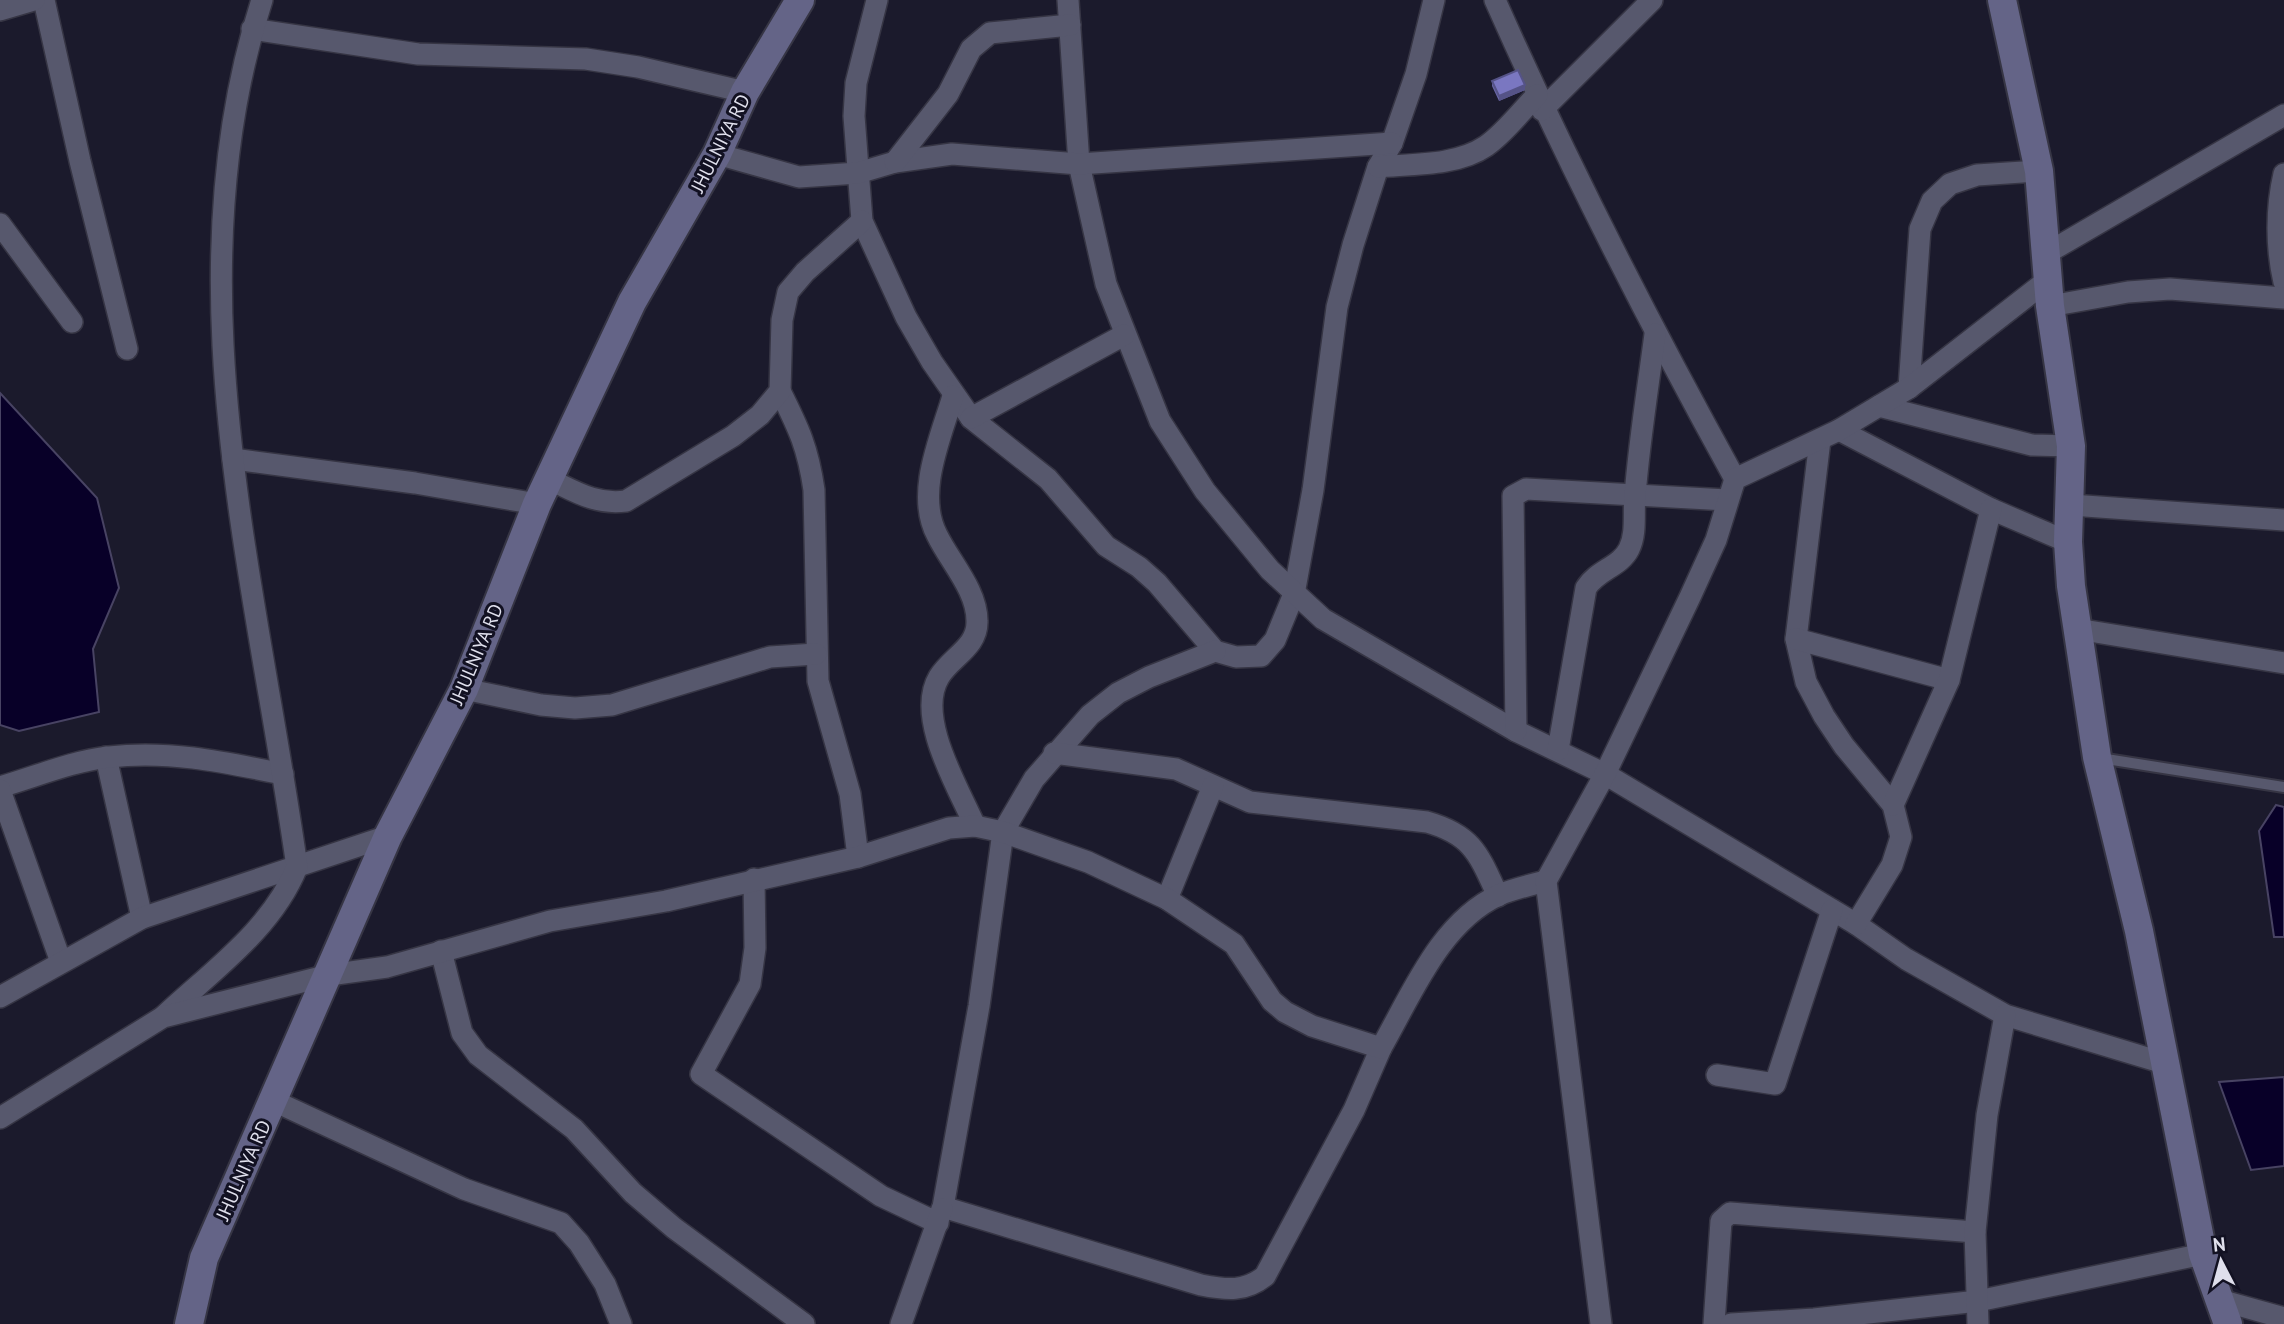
<svg xmlns="http://www.w3.org/2000/svg" width="2284" height="1324" viewBox="0 0 2284 1324" font-family="'PT Sans',sans-serif">
<rect width="100%" height="100%" fill="#1b1a2c"/>
<g fill="#080028" stroke="#484363" stroke-width="2">
<path d="M0,393l97,105 22,90 -26,61 6,63 -80,19 -19,-6z"/>
<path d="M2276,805l8,2v130h-10l-15,-106z"/>
<path d="M2284,1077v89l-33,4 -32,-88z"/>
</g>
<g fill="none" stroke-linecap="round" stroke-linejoin="round">
<defs>
<path id="lane" d="M2100,758l184,29"/>
<g id="street">
<path d="M44,0l36,161 47,188"/>
<path d="M877,0l-21,83 -2,33 8,105 44,96 26,45 39,56 77,61 58,67 33,21 18,16 58,68 21,6 25,-1 14,-16 19,-46 19,-104 24,-183 16,-62 25,-78 14,-24 24,-69 18,-74"/>
<path d="M1068,0l11,164 27,120 54,137 45,70 65,79 53,49 193,112 89,43 251,150 50,35 99,56 162,49"/>
<path d="M1495,0c73,165 153,321 240,479"/>
<path d="M0,10l34,-10"/>
<path d="M252,29l166,25 168,5 52,8 107,25"/>
<path d="M1542,110l110,-110"/>
<path d="M717,154l82,23 59,-4 37,-11 57,-8 127,10 313,-21"/>
<path d="M895,162l53,-68 23,-45 19,-16 80,-8"/>
<path d="M1378,167c34,-3 79,-1 108,-21 19,-13 35,-35 51,-51"/>
<path d="M2284,174c-8,34 -8,74 0,108"/>
<path d="M0,224l72,98"/>
<path d="M2047,253l237,-138"/>
<path d="M2050,306l78,-14 42,-3 114,9"/>
<path d="M1909,388l11,-159 12,-28 18,-17 27,-9 62,-4"/>
<path d="M780,391c19,38 28,57 34,99l4,191 32,113 8,63"/>
<path d="M953,396c-12,41 -38,97 -16,139 13,27 40,55 40,86 1,26 -26,36 -38,56 -24,40 19,110 36,149"/>
<path d="M1879,406l153,39 39,1"/>
<path d="M971,418l153,-83"/>
<path d="M1839,430l152,79 77,33"/>
<path d="M1820,440l-24,199 10,43 18,34 20,30 49,59 8,32 -9,28 -36,59"/>
<path d="M233,459l182,24 122,21"/>
<path d="M549,479c27,13 47,26 77,22l107,-65 27,-21 20,-24 2,-71 6,-28 17,-20 57,-51"/>
<path d="M2071,505l213,15"/>
<path d="M2077,629l207,34"/>
<path d="M1796,639l153,41"/>
<path d="M1215,651l-66,26 -31,16 -28,22 -56,64 -31,53 -24,174 -36,201 258,78c26,5 44,7 64,-9l89,-166 27,-62"/>
<path d="M464,689l77,16 34,3 37,-3 158,-48 46,-3"/>
<path d="M1516,731l-3,-235 13,-7 201,11"/>
<path d="M1558,750l28,-162c11,-18 34,-21 43,-39 8,-16 4,-36 6,-53 4,-54 13,-108 20,-162"/>
<path d="M1054,753l122,16 74,33 177,20c46,13 52,33 71,74"/>
<path d="M106,757l36,161"/>
<path d="M0,787c35,-10 72,-26 109,-30 60,-7 115,5 174,17"/>
<path d="M0,790l61,172"/>
<path d="M1893,805l56,-125 42,-171"/>
<path d="M754,879l1,69 -5,36 -49,90 180,122 57,27"/>
<path d="M1167,899l46,-113"/>
<path d="M441,951l21,82 16,22 96,74 59,64 41,35 130,96"/>
<path d="M0,997l142,-79 246,-82"/>
<path d="M164,1016c48,-45 108,-87 133,-149 -40,-284 -127,-583 -35,-867"/>
<path d="M1717,1075l58,9 57,-174"/>
<path d="M274,1101l190,88 97,34 18,20 26,41 16,40"/>
<path d="M0,1118l163,-101 166,-42 58,-8 163,-46 116,-20 192,-44 91,-29 26,-2 28,6 85,30 79,37 67,45 38,57 13,11 27,14 69,22c30,-52 59,-126 118,-153 14,-6 31,-10 47,-14"/>
<path d="M2220,1300l64,18"/>
<path d="M901,1324l41,-115"/>
<path d="M1601,1324l-55,-443 59,-107 85,-177 26,-57 19,-61 104,-49 70,-42 140,-109"/>
<path d="M1714,1324l7,-103 9,-8 245,19"/>
<path d="M1731,1324l83,-5 164,-18 225,-47"/>
<path d="M1978,1324l-3,-92 12,-117 18,-100"/>
</g>
<g id="secondary">
<path d="M2002,0l37,171 11,135 21,140 -3,96 3,44 26,171 42,174 64,323 25,70"/>
<path d="M189,1324l15,-66 184,-422 76,-147 73,-185 95,-202 85,-148 28,-62 55,-92"/>
</g>
</defs>
<use href="#lane" stroke="#363544" stroke-width="14"/>
<use href="#street" stroke="#363544" stroke-width="24"/>
<use href="#secondary" stroke="#363544" stroke-width="32"/>
<use href="#lane" stroke="#57586d" stroke-width="10"/>
<use href="#street" stroke="#57586d" stroke-width="21"/>
<use href="#secondary" stroke="#646487" stroke-width="28"/>
</g>
<path fill="#6966a6" d="M1492,81l33,9 -26,11 -7,-15z"/>
<path fill="#555387" d="M1525,85v5l-26,11v-5z"/>
<path fill="#7a77c1" stroke="#555387" stroke-width="2" d="M1518,70l7,15 -26,11 -7,-15z"/>
<g text-anchor="middle" dominant-baseline="central" stroke-width="6" stroke-linejoin="round" paint-order="stroke">
<g font-size="19" fill="#dfdfec" stroke="#121122">
<text transform="translate(720 143) rotate(-63)">JHULNIYA RD</text>
<text transform="translate(476 654) rotate(-67)">JHULNIYA RD</text>
<text transform="translate(243 1170) rotate(-66)">JHULNIYA RD</text>
</g>
</g>
<g transform="translate(2221 1261) rotate(354)" stroke="#121122" stroke-width="5" paint-order="stroke">
<path d="M0-5L12 26L0 18L-12 26Z" fill="#dfdfec"/>
<text y="-10" font-size="19" font-weight="bold" text-anchor="middle" fill="#dfdfec">N</text>
</g>
</svg>
